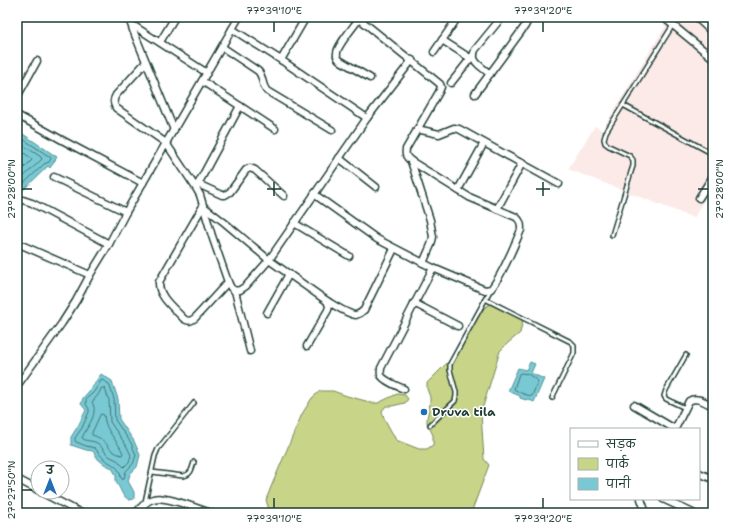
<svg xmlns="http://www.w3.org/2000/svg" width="730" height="530" viewBox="0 0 730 530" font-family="'Shantell Sans','Playpen Sans Deva',sans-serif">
<rect width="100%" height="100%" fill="#fff"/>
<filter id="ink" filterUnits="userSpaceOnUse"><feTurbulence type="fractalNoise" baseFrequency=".025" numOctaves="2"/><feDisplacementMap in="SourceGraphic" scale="8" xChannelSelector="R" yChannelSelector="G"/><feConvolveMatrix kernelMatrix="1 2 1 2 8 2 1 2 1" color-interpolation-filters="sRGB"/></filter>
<g filter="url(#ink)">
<path fill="#fceae8" d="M671,17h42v165l-19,36 -126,-49 27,-43 7,4z"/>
<path fill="#c8d487" stroke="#74885e" d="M491,304l22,10 10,7 -3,12 -12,10 -8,8 -19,62 3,46 5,6 -18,48h-201l-4,-13 5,-13 31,-73 10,-16 8,-7h13l14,5 19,5 5,2h7l19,-9 8,1 3,4 -3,4 -13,3h-6l-4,5 2,7 12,22 23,9h8l6,-4v-10l-6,-12v-5l3,-14v-7l-3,-8v-6l22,-22 5,-8 5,-10 14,-18 12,-18z"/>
<g fill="#79c9d4" stroke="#559194">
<path d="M17,130l40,27 -7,11 -2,-2 -29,28h-2z"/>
<path d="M530,362l5,2 -4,9 13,6 -10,23 -7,-3 -1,1 -6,-2v-2l-12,-5 10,-23 8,2z"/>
<path d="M101,374l11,7 6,18 1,20 15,22 6,14 -3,12 -7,7 -2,7 6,11v7l-5,1 -6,-5 -7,-14v-6l-4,-7 -8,-4 -6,-5 -5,-8 -7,-1 -15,-5v-8l7,-11 8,-16 -5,-6 2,-6 7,-8z"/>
</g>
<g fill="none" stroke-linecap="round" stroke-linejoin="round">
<g stroke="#437574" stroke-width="1">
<path d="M17,135l33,22 1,2 -2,3 -5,2 -27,26"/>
<path d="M17,141l24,16 1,2 -25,24"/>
<path d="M17,148l14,10 1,2 -15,15"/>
<path d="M521,373l7,1 10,7 -6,15c-7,-1 -12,-3 -18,-7l5,-15z"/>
<path d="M102,380l7,4 5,15 1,21 16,23 5,12 -3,9 -7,7 -2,7 -1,2 -2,-2c-1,-12 -9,-13 -17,-19 -3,-3 -6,-7 -9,-11l-9,-2 -10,-4 -1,-1v-3l7,-10 7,-16v-3l-3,-5v-5l7,-6z"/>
<path d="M102,388h2l1,1 4,11 1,22 16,23 5,10 -2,7 -5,5c-3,-2 -4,-5 -7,-7 -4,-2 -8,-3 -11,-7 -3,-3 -5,-8 -9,-10 -5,-3 -11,-1 -15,-5 3,-8 12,-18 12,-27 1,-3 -1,-7 -2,-9l6,-7z"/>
<path d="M101,414l3,1c1,17 13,24 19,38l-1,2c-14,-3 -12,-10 -21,-16 -3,-2 -6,-3 -9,-4v-2z"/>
</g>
<defs>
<g id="lane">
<path d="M623,105l90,49"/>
<path d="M612,235l19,-63 2,-6v-6l-3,-4 -21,-10 -4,-3 -1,-4 2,-7 67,-107"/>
<path d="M485,299l86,43 3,3v8l-22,45"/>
<path d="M685,408l-19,-9 -2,-3 2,-6 20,-35"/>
<path d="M430,425l25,-24 1,-5v-4l-6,-22v-6l41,-75"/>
<path d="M152,472l31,4c8,-1 9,-7 11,-14"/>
<path d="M145,502l10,-46 3,-7 36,-46"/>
</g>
<g id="street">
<path d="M132,17l-1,7 2,6 41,100"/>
<path d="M663,17l50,41"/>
<path d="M696,17l17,16"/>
<path d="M359,19c-5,7 -22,27 -22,34 -1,4 1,6 4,8l29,17"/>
<path d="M131,24l76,49"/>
<path d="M232,29l49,31 86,58"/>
<path d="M442,40l28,18"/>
<path d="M160,42l15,-25"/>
<path d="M222,47l36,24c6,6 3,14 9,20l65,39"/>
<path d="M434,52l24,-35"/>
<path d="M281,60l25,-43"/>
<path d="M146,62l-30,33c-3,5 -3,8 0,13l50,35 30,45 4,7 12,41 16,46 3,6 4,3 5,-1 6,-4 23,-26 98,-142 45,-58"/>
<path d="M490,74c-9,-8 -20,-12 -15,-24l27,-33"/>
<path d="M202,81l73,48"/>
<path d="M451,83l23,-29"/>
<path d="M475,94l50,-68 2,-4 -2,-5"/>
<path d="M17,97l20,-36"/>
<path d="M17,115l45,25 81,43"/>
<path d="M417,129l22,5 15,-6 5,1 100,55"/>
<path d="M339,158l37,29"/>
<path d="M411,161l19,59 3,17 -2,8 -8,18"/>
<path d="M54,177l72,35"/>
<path d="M198,184l24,11h3l5,-3 16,-22 4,-2 5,2 29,26"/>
<path d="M197,186l43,-80"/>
<path d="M458,190l26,-47"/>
<path d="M314,194l63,45 56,29 47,20 5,2 6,-1c12,-15 22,-41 30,-59 0,-6 0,-9 -5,-13l-47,-20 -58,-36c-5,-4 -6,-6 -5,-12l33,-57 2,-5 -1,-3 -83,-67"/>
<path d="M699,198l14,-22"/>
<path d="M17,200h6l9,3 77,41"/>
<path d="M497,209l25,-46"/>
<path d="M294,223l55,33"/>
<path d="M17,243l73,32"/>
<path d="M228,282l-33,36c-4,3 -6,4 -11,1 -9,-10 -26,-22 -25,-37l44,-76 22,17 44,37 58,41 2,5 -1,4 -21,36"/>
<path d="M235,291l15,60"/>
<path d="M327,301c7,4 22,14 29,14 4,-1 6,-3 8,-5l30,-61"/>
<path d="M414,303l44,23"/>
<path d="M267,313l22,-39"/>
<path d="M17,386l45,-63 14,-22 14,-26 19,-31 17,-32 113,-195"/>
<path d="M404,389c-5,-2 -21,-9 -23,-14 -1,-3 0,-4 0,-7l52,-100"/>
<path d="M634,405l41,24"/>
<path d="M675,429l14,-28c8,-5 17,2 24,5"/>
<path d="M699,473l14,6"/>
<path d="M17,479l21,11"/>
<path d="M41,492l40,21"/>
<path d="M641,499l5,14"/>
<path d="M663,499l30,14"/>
<path d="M136,513c5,-5 9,-12 17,-14 12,-4 45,10 58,14"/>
</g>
</defs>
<use href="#lane" stroke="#1f3d34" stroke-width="6"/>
<use href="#street" stroke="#1f3d34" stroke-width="9"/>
<use href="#lane" stroke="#fff" stroke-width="3"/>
<use href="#street" stroke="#fff" stroke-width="6"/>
</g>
</g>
<path fill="none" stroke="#1f3d34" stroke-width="1.5" d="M274,22v10M543,22v10M274,182v14M543,182v14M22,189h10M267,189h14M536,189h14M698,189h10M22,490h10M274,498v10M543,498v10"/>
<circle fill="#1f6fb2" stroke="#fff" stroke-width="1.5" cx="424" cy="412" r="4"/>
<g text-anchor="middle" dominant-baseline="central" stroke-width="3" stroke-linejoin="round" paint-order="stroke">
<g font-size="12" font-weight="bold" fill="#1f3d34" stroke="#fff" text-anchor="start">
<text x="432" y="412">Druva tila</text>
</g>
</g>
<rect width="730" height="530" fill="none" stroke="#fff" stroke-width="44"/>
<rect x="570" y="428" width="130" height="72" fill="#ffffff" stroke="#a5b1ae"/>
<rect x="578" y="441" width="20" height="6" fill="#ffffff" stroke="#a5b1ae"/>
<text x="606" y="448" font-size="12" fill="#1f3d34">सड़क</text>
<rect x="578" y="458" width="20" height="12" fill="#c8d487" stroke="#a5b1ae"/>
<text x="606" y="468" font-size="12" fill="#1f3d34">पार्क</text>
<rect x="578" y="478" width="20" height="12" fill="#79c9d4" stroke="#a5b1ae"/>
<text x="606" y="488" font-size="12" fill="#1f3d34">पानी</text>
<g transform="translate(50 480)"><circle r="19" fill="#ffffff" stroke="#a5b1ae"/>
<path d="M0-3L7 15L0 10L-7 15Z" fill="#1f6fb2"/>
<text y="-6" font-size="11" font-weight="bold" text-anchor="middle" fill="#1f3d34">उ</text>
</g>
<rect x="22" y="22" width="686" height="486" fill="none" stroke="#1f3d34" stroke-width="1.5"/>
<g font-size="10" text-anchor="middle" fill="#1f3d34">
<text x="274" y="14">77°39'10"E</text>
<text x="543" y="14">77°39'20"E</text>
<text transform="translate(11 189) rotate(-90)" y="4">27°28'00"N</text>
<text transform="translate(719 189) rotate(-90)" y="4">27°28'00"N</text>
<text transform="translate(11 490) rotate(-90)" y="4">27°27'50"N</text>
<text x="274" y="522">77°39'10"E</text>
<text x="543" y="522">77°39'20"E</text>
</g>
</svg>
